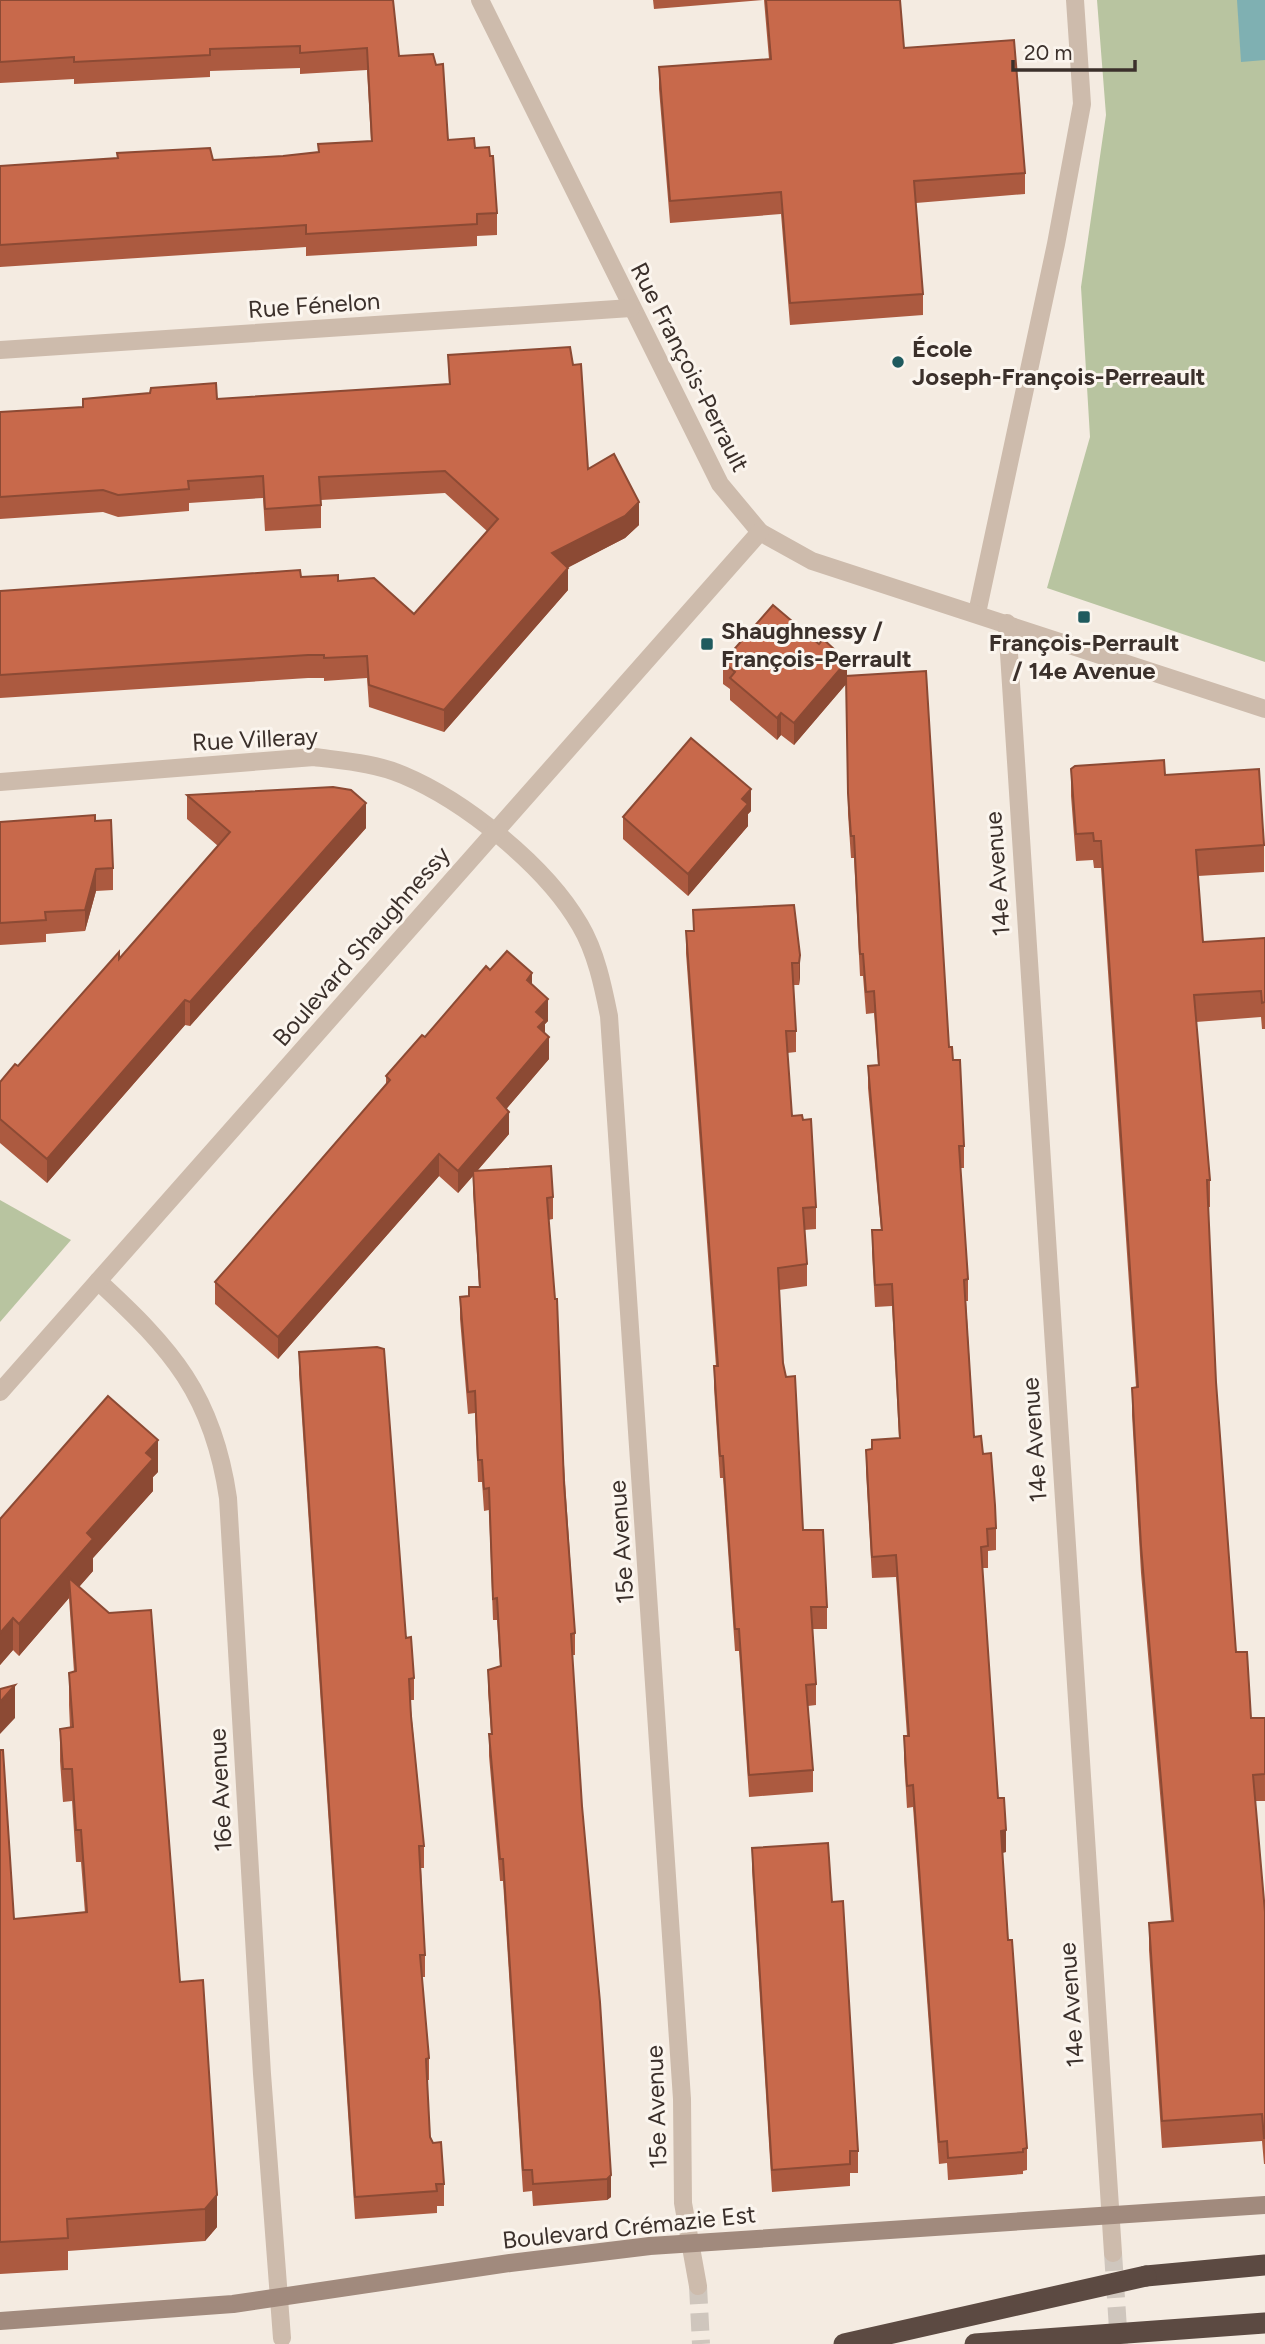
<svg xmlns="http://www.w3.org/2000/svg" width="1265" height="2344" viewBox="0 0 1265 2344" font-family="Figtree,sans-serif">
<rect width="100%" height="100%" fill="#f4ebe1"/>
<g fill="#b8c4a0">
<path d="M1097,0h168v662l-218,-74 43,-151 -9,-150 25,-172z"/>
<path d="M0,1200l71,40 -71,82z"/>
</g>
<path fill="#7fb0b2" d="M1237,0h28v60l-24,2z"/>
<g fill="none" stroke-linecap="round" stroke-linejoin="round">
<g stroke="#cfc6bd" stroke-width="18" stroke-dasharray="18 9" stroke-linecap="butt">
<path d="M1113,2253l6,91"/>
<path d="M698,2286l3,58"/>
</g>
<path stroke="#cdbbac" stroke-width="18" d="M977,613l79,-369 26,-140 -7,-104"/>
<g stroke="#cdbbac" stroke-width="18">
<path d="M480,0l240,484 40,48 52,29 453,148"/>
<path d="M0,350l631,-42"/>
<path d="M1007,623l106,1630"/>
<path d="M0,782l314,-25c30,4 61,6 89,18 62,26 143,91 177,150 16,27 23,61 29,91l73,1083 1,104 15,83"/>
<path d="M98,1281c74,68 115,114 130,217l34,576 20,264"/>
<path d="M0,1392l760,-860"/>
</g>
<path stroke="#a18a7d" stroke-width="18" d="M0,2321l233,-17 277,-41 140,-17 615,-41"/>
<path stroke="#5c4a42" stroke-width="21" d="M1146,2276l119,-11"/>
<g stroke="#5c4a42" stroke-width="21">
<path d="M844,2344l302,-68"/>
<path d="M975,2344l290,-21"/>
</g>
</g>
<g fill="#ac5a40">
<path d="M0,0h393l6,56 49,84 27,8 22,65v22l-20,1v10l-171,10v-9l-306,20v-101l213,-6 70,-4 35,-4v-8l53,-3 -4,-71 -67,4v-6l-90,3v6l-136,7v-5l-74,4z"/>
<path d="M653,0h110l-109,9z"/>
<path d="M764,0h136l4,48 121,125v21l-109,9 7,91v21l-133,10 -9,-111 -111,9 -11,-134v-22l110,-8z"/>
<path d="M448,355l140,114 51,56 -14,13 -57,29v23l-124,142 -75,-25 -2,-29 -43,3v-3h-16l-308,20v-107l301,-14 37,4 76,33 73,-83 -42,-38 -124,7v28l-56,3 -2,-33 -74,5v8l-71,6 -15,-5 -103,7v-107l83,-5v-8h134l232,-15z"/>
<path d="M723,662l124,14 106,384 11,86v22h-4l8,111v22h-2l8,136 9,17 13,74v22l-8,1v17h-6l16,230 8,54 -4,1 6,87 19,208v22l-4,1v3l-75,6 -1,-17 -8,1 -26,-357 -6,1 -3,-50v-22h3l-11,-159 -24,1 -6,-107v-21l6,-1v-9l27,-2 -7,-132 -17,1 -3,-55v-22h9l-13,-142v-22l10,-1 -4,-52 -8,1 -3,-38h-3l-6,-118h-3l-3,-44 -2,-130 -52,61 -13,-10 -4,5 -47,-40v-11l-7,-5z"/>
<path d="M1071,769l94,6 99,70v27l-66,4 5,66 62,-4v91h-3l-1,-12 -65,5 14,158v27h-2l8,175 20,270 15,66h14v83h-10l10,111v252h-1l-2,-23 -100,7 -13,-198v-27l22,-2 -30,-348 -9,-158v-27l4,-1 -35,-519h-7l-1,-8 -17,1 -5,-65z"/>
<path d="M187,795l179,33 -176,198 -5,-1 -138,158 -47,-40v-61l18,-16 101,-107 99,-113 -31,-27z"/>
<path d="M751,811l-3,3v12l-60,70 -65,-57v-22z"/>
<path d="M95,821l18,47v22l-17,1 -11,40 -39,3v8l-46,3v-123z"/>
<path d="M794,905l6,72 -1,8h-6l3,46v21l-9,1 5,63 24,91v22l-12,1 3,34v22l-28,4 4,73 20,167 24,77v22h-15l4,55v21l-8,1 5,64v22l-64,5 -10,-146h-4l-12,-173h-3l-6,-90v-22h2l-30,-413v-22h7v-21z"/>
<path d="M490,970l42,15 16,36 -3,3v9l4,26 -43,50 3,25 -32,37 76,26v22l-5,1 27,413v22h-3l10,151 29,391 -4,3 -74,6 -1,-15 -9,1 -20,-311h-3l-11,-125v-22h2l-3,-43v-21l12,-3 -3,-47h-4l-4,-110 -5,1 -2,-29h-4l-3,-69 -7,1 -8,-95v-22h9v-10h10l-6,-94v-17l-15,17 -19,-17 -161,183 -63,-55v-22l171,-197v-9l39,-39z"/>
<path d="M299,1352l107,286 8,40v22h-4l14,146v22h-3l4,87v22h-3l7,81v22h-2l3,57 14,47v22h-7v7l-82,6 -56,-845z"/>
<path d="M158,1472l-5,5v14l-60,67v13l-14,16 101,395 37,245 -12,14 -137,10v19l-68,4v-524l14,169 71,-6 -4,-51h-5l-4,-61 -9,1 -3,-41v-32l10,-1 -1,-23v-32l5,-1 -5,-74 -50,58 -6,-6 -13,15v-146z"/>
<path d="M752,1848l80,54 26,249v22h-8v13l-78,6 -20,-322z"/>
</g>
<g fill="#8c4a34">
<path d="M639,502v23l-14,13 -73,38v-23z"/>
<path d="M568,568v22l-124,142v-22z"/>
<path d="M847,661v22l-53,62v-22z"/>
<path d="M781,713v22l-4,5v-22z"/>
<path d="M751,789v22l-3,3v12l-60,70v-22l54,-75z"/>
<path d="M366,803v25l-176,198v-24z"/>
<path d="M96,869v22l-11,40v-21z"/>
<path d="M800,955v22l-1,8v-22z"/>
<path d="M532,973v22l-5,-15z"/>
<path d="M548,999v22l-3,3v18l-7,7 -2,-37z"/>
<path d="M185,1000v25l-138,158v-24z"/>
<path d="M549,1037v22l-52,61v-22z"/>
<path d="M509,1112v22l-51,59v-22z"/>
<path d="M439,1154v22l-161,183v-22z"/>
<path d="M158,1440v32l-5,5v14l-60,67v13l-22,25 -2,-18v20l-50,58v-32l127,-171z"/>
<path d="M13,1618v32l-13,15v-32z"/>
<path d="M15,1685v33l-15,16v-32z"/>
<path d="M1006,1830v22l-5,1v-22z"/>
<path d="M611,2175v22l-4,3v-21z"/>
<path d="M217,2195v32l-12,14v-32z"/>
</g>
<g fill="#c8694b" stroke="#8c4a34" stroke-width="2">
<path d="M0,0h393l6,56 34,-2 3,11 7,-1 5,76 26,-2 1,10 14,-1 1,9h3l4,57 -20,1v10l-171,10v-9l-306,20v-79l118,-8 -1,-5 93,-5 3,12 70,-4 36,-4 -1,-8 54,-3 -5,-93 -67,5v-7l-90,3v6l-136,7v-5l-74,5z"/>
<path d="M766,0h134l4,48 110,-8 11,133 -111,8 9,113 -133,9 -9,-111 -111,9 -11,-134 112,-8z"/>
<path d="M570,347l3,18 8,-1 7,105 26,-15 25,48 -14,14 -73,37 16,15 -124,142 -75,-25 -2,-29 -43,2v-3h-16l-308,20v-84l300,-21 1,7 37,-2v6l36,-3 40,36 84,-95 -53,-48 -126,6 2,28 -56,4 -2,-33 -75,5 1,8 -71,6 -15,-5 -103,7v-85l83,-5v-8l67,-6 1,-5 65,-5 1,16 233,-15 -2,-29z"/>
<path d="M773,605l46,39 4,-5 24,22 -53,62 -13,-10 -4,5 -47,-40 5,-6 -12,-10z"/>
<path d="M926,671l23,376h3l1,13h7l4,86h-5l9,133 -4,1 10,157 7,-1 2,18 8,-1 4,52 1,23 -9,1 1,17 -7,1 17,251h6l2,32 -5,1 7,109h4l15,208 -4,1v3l-75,6 -1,-17 -8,1 -26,-357 -6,1 -3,-50h5l-13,-181 -24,2 -6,-107 6,-1v-9l28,-2 -8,-154 -17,1 -3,-55h10l-14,-164 11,-1 -5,-74 -8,1 -3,-38h-3l-6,-118h-3l-3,-43 -2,-117z"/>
<path d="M691,738l60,51 -9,10 6,5 -60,70 -65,-57z"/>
<path d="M1164,760l1,15 94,-6 5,76 -68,5 7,92 62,-4v64l-3,1 -1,-12 -67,4 16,185h-3l9,202 20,270h11l4,66h14v56l-12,1 12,137v226h-1l-2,-24 -100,7 -13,-198 24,-2 -32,-375 -9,-158 6,-1 -37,-546h-7l-1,-8 -17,1 -5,-65 4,-3z"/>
<path d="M333,787l18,3 15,13 -176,199 -5,-2 -138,159 -47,-40v-37l15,-18 3,2 101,-114v7l111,-127 -43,-37z"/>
<path d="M95,815v6l16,-1 2,48 -17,1 -11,41 -40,2 1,8 -46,3v-101z"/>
<path d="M794,905l6,50 -1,8h-7l4,68h-10l6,85 10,-1 1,5 8,-1 5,88 -13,1 4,56 -29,4 5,95 3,14 9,-1 8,154h20l4,77h-16l5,77 -10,1 7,85 -64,5 -10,-146h-4l-12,-173h-3l-6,-90h4l-32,-435h8l-1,-21z"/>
<path d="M507,951l25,22 -5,7 21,19 -12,13 9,8 -7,7 11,10 -52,61 12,14 -51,59 -19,-17 -161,183 -63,-55 175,-202 -4,-4 36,-41 3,2 61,-71 4,4z"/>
<path d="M551,1166l2,31 -6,1 8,101h2l7,185 11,149 -4,1 11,172 18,196 11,173 -4,4 -74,5 -1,-14h-9l-20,-311h-3l-11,-125h3l-4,-64 13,-4 -4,-68 -4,1 -4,-111 -5,1 -2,-29h-4l-3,-69 -7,1 -8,-95 9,-1v-9h11l-7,-116z"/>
<path d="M377,1347l7,2 22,289 5,-1 3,41 -5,1 2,37 13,130h-5l6,109h-5l9,103 -3,1 4,78 3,6 8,-1 3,42h-8l1,7 -82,6 -56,-845z"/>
<path d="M108,1396l50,44 -12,13 7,6 -66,74 6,6 -74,85 -6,-6 -13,15v-114z"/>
<path d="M69,1578l40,35 42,-3 29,372 23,-2 14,215 -12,14 -138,10 1,19 -68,4v-492h3l11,169 73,-7 -6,-82h-5l-4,-61h-9l-3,-40 13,-2 -4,-54 7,-2z"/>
<path d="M15,1685l-15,17v-13z"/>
<path d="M828,1843l4,59 11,-1 15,250h-8v13l-78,6 -20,-322z"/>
</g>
<g fill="#1f5a5e" stroke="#fbf5ee" stroke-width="2.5">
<circle cx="898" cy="362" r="7"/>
<rect x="1077" y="610" width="14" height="14" rx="3.5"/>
<rect x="700" y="637" width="14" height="14" rx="3.5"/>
</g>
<g text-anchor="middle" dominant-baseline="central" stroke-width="6" stroke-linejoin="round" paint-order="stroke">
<g font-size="24" fill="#3b302b" stroke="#fbf5ee">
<text transform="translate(314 305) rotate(-4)">Rue Fénelon</text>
<text transform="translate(690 367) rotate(63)">Rue François-Perrault</text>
<text transform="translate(255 739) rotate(-3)">Rue Villeray</text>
<text transform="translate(997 874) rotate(-94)">14e Avenue</text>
<text transform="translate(361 946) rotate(-49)">Boulevard Shaughnessy</text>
<text transform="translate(1034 1440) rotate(-94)">14e Avenue</text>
<text transform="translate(621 1542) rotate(-94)">15e Avenue</text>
<text transform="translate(220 1790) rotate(-93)">16e Avenue</text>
<text transform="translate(1071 2005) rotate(-94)">14e Avenue</text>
<text transform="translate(656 2107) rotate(-92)">15e Avenue</text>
<text transform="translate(629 2227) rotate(-6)">Boulevard Crémazie Est</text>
</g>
<g font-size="24" font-weight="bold" fill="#3b302b" stroke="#fbf5ee" text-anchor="start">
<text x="912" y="348">École<tspan x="912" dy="28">Joseph-François-Perreault</tspan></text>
<text x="721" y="630">Shaughnessy /<tspan x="721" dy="28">François-Perrault</tspan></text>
<text x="1084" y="642" text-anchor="middle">François-Perrault<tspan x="1084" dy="28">/ 14e Avenue</tspan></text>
</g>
</g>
<path d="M1013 60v10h122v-10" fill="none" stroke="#3b302b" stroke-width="3.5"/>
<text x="1024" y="60" font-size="21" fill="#3b302b" stroke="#fbf5ee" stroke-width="5" paint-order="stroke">20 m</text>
</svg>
